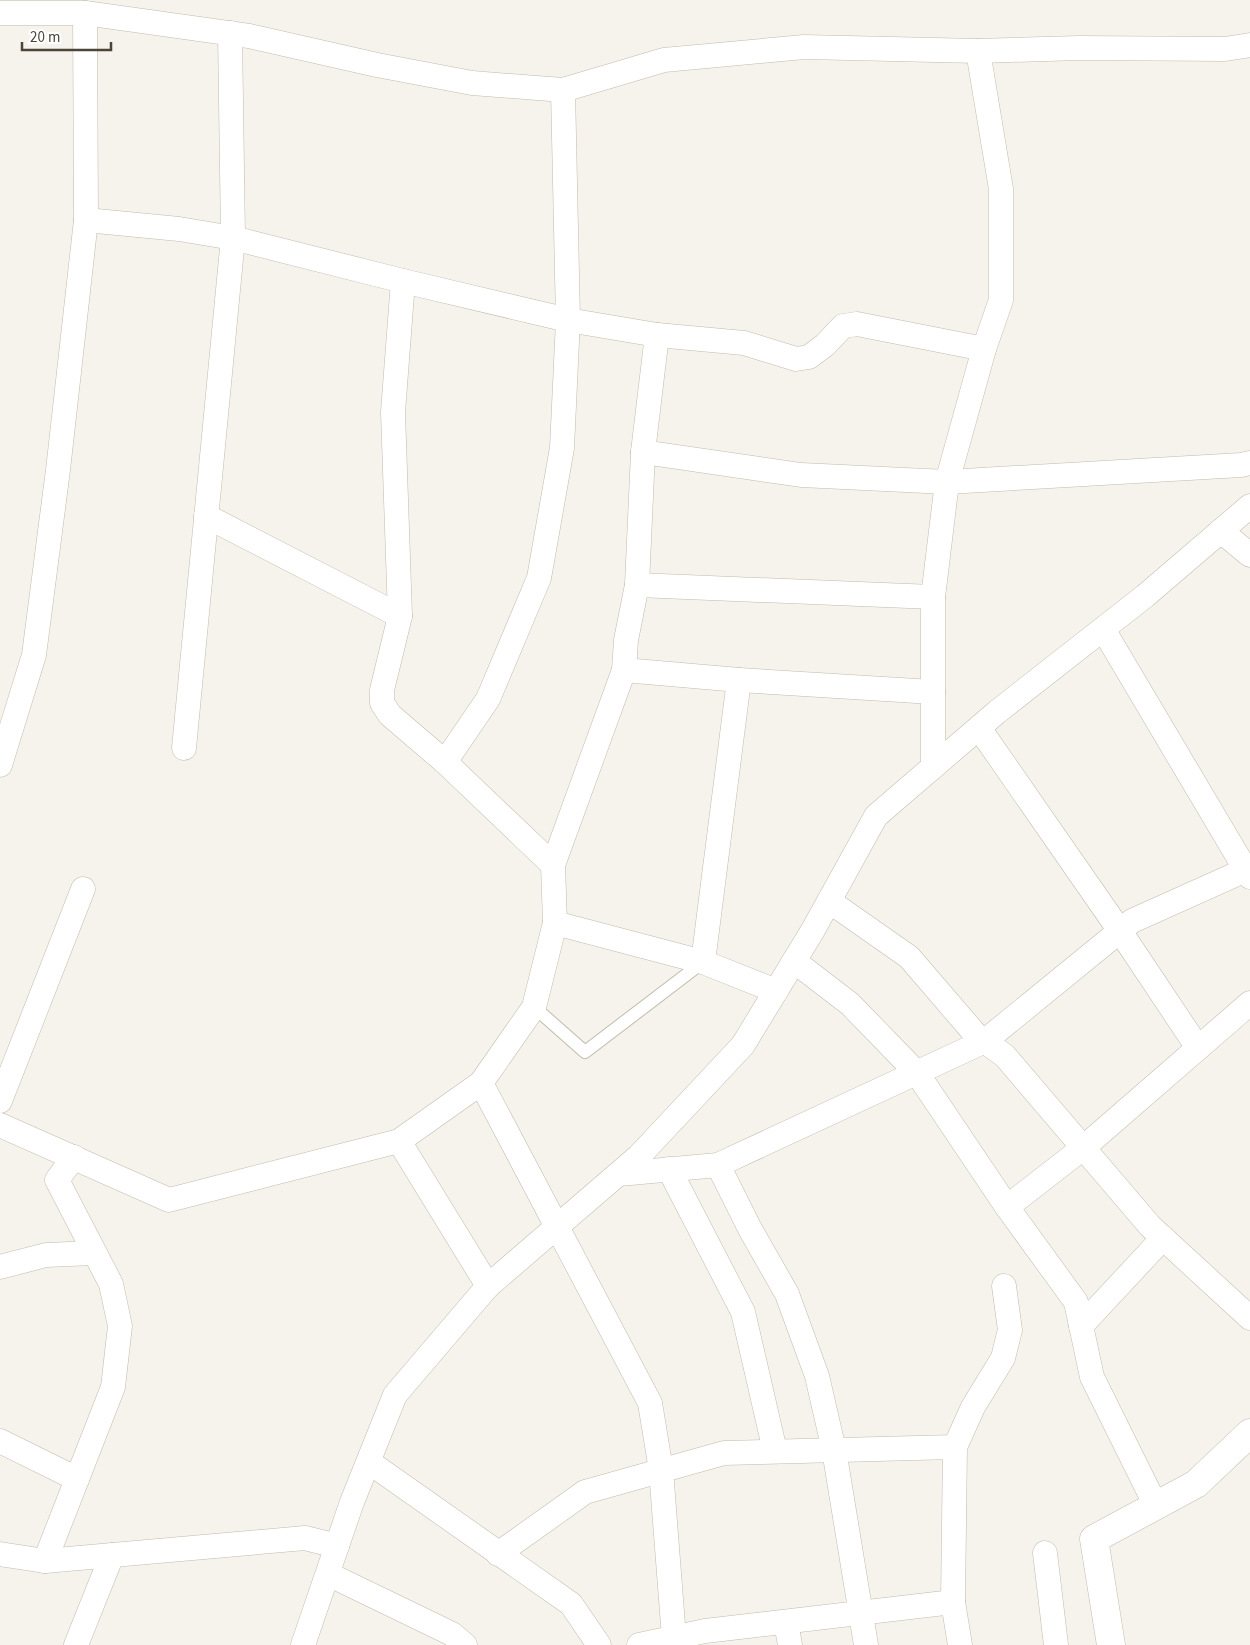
<svg xmlns="http://www.w3.org/2000/svg" width="1250" height="1645" viewBox="0 0 1250 1645" font-family="'Source Sans 3',sans-serif">
<rect width="100%" height="100%" fill="#f6f3ec"/>
<g fill="none" stroke-linecap="round" stroke-linejoin="round">
<defs>
<path id="service" d="M534,1007l51,45 118,-90"/>
<g id="minor">
<path d="M0,13h85l164,23 128,29 95,18 91,7 101,-30 140,-13 174,4 101,-3 146,1 25,-4"/>
<path d="M86,220l93,9 54,9 170,43 165,39 89,15 87,8 52,16 13,-2 16,-12 18,-19 14,-2 127,25"/>
<path d="M403,281l-10,131 7,204 -18,74v13l8,12 55,47 108,103"/>
<path d="M643,452l14,-117"/>
<path d="M206,516l194,100"/>
<path d="M1221,531l29,24"/>
<path d="M637,585l296,12"/>
<path d="M1103,629l147,248"/>
<path d="M624,670l115,10 194,12"/>
<path d="M979,728l141,203 78,117"/>
<path d="M184,748l49,-510 -3,-205"/>
<path d="M445,762l43,-63 51,-121 23,-130 6,-128 -5,-230"/>
<path d="M0,765l34,-110 24,-185 28,-250 -1,-207"/>
<path d="M933,767v-170l14,-115 37,-133 17,-49v-111l-23,-138"/>
<path d="M829,901l80,56 67,78 29,21 145,170 100,92"/>
<path d="M555,923l148,39 73,29"/>
<path d="M794,961l56,43 67,69 90,134 69,95 16,75 64,129"/>
<path d="M703,962l36,-282"/>
<path d="M481,1083l169,320 11,67 13,168 2,7"/>
<path d="M0,1101l83,-212"/>
<path d="M0,1125l169,75 230,-59 82,-58 53,-76 21,-84 -2,-58 71,-195 2,-30 11,-55 6,-133 158,23 146,7 294,-17 9,-2"/>
<path d="M399,1141l89,145"/>
<path d="M718,1165l32,64 37,65 30,82 17,74 32,195"/>
<path d="M669,1169l74,143 32,139"/>
<path d="M619,1174l99,-9 267,-124 147,-120 118,-53"/>
<path d="M1007,1207l76,-59 167,-145"/>
<path d="M0,1267l46,-12 48,-2"/>
<path d="M1081,1326l82,-88"/>
<path d="M0,1441l77,38"/>
<path d="M369,1462l202,142 28,41"/>
<path d="M1045,1553l11,92"/>
<path d="M0,1554l45,7 260,-23 32,8"/>
<path d="M498,1554l87,-62 139,-39 231,-6"/>
<path d="M45,1561l68,-174 7,-61 -9,-42 -54,-104 17,-23"/>
<path d="M328,1574l124,60 13,11"/>
<path d="M786,1622l4,23"/>
<path d="M76,1645l36,-90"/>
<path d="M303,1645l49,-143 43,-107 93,-109 151,-130 104,-111 70,-115 63,-114 121,-104 148,-116 105,-90"/>
<path d="M639,1645l66,-14 248,-29"/>
<path d="M960,1645l-7,-43 2,-155 18,-40 30,-49 7,-28 -6,-44"/>
</g>
<path id="tertiary" d="M1111,1645l-17,-106 102,-55 54,-51"/>
</defs>
<use href="#service" stroke="#c2bbae" stroke-width="14"/>
<use href="#minor" stroke="#c2bbae" stroke-width="25"/>
<use href="#tertiary" stroke="#c2bbae" stroke-width="29"/>
<use href="#service" stroke="#fff" stroke-width="12"/>
<use href="#minor" stroke="#fff" stroke-width="24"/>
<use href="#tertiary" stroke="#fff" stroke-width="28"/>
</g>
<path d="M22 42v8h89v-8" fill="none" stroke="#4b4439" stroke-width="2.5"/>
<text x="30" y="42" font-size="15" fill="#4b4439" stroke="#ffffff" stroke-width="4" paint-order="stroke">20 m</text>
</svg>
